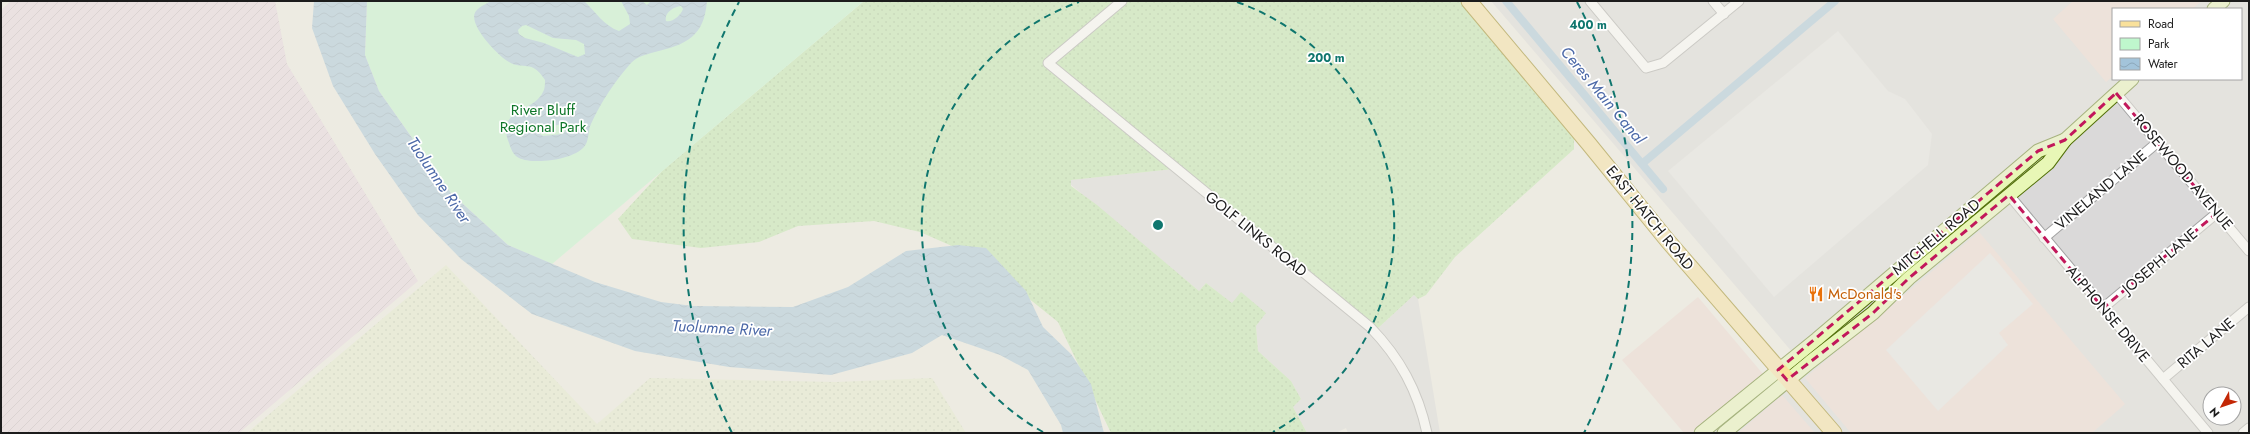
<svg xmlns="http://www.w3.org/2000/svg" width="2250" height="434" viewBox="0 0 2250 434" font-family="Jost,sans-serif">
<defs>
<pattern id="industrial-furrows" width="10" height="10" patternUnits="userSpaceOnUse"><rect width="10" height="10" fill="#e6d4df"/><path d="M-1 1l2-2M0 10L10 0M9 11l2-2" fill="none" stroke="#c5b5bf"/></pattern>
<pattern id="farmland-dots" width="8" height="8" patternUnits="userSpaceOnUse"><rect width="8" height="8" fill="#e4eccd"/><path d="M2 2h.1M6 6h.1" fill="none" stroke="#c3caaf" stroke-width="1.8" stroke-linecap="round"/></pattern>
<pattern id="grass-dots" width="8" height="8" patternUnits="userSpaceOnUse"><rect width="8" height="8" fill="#bce7a8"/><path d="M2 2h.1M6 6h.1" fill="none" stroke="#a1c690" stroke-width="1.8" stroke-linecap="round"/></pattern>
<pattern id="water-waves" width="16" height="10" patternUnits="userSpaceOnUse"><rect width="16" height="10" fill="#a3c4da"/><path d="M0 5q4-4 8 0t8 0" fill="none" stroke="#8ca8ba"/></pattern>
</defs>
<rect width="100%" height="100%" fill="#edebe2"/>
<g fill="#dad9d9" fill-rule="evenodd">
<path d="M1491,1h758v432h-536l86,-73zM2113,9h128v70h-128zM2210,394h24v24h-24z"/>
<path d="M1183,168l194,161 37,-34 4,4 22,134h-92l-2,-5 -10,5h-29l-14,-26 8,-8 -10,-18 -33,-30 -2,-25 10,-13 -34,-10 -26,-20 -7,8 -129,-107 1,-4z"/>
</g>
<g fill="#eed7d1">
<path d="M2073,1h129l-10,8h-79v67l-7,6 -53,-63z"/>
<path d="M1979,232l146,172 -33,29h-241l-46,-55z"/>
<path d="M1698,297l65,77 -72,59h-7l-62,-73z"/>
<path d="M1782,395l33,38h-77z"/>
</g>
<path fill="url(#industrial-furrows)" d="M11,1h264l12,63 131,217 -179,152h-238v-423z"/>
<path fill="url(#farmland-dots)" d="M446,265l151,159 53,-46 186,4 96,-4 34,55h-719z"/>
<path fill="url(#grass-dots)" d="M864,1h596l114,132v16l-119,108 -29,38 -8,4 -4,-4 -37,34 -24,-22 -170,-139 -112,12v6l26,19 102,86 7,-8 26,20 9,-11 25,21 -10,13 2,25 33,30 10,18 -8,8 14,26h-196l-53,-111 -81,-65 -57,-25 -46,-11 -76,5 -39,16 -58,6 -69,-9 -14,-20 44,-48z"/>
<path fill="#bff7cd" d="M367,1h497l-312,263 -44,-19 -57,-52 -72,-102 -14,-36z"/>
<g fill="#e4e4e4">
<path d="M1838,31l50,60 17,8 27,35 -4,31 -154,132 -106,-126z"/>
<path d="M1990,253l43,51 -34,29 9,12 -70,66 -52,-61z"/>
</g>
<g fill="url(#water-waves)" fill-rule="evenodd">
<path d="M314,1h53l-2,54 14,36 72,102 57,52 87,37 66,20 32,4 100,1 55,-20 58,-36 52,-6 28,3 40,43 17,36 28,27 20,30 13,49h-41l-2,-8 -33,-55 -28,-15 -58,-20 -30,18 -81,22 -102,-8 -94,-16 -103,-37 -71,-55 -43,-44 -43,-61 -42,-68 -21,-58z"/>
<path d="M492,1h92c11,10 20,25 35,30l11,-7 -1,-8 -8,-15h21l5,4 4,-4h56c-3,36 -20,43 -52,51 -10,3 -17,4 -24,11 -16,18 -30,39 -40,61 -3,6 -2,14 -5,20 -8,16 -53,21 -67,14 -6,-3 -8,-9 -10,-15 -14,-34 24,-30 34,-51 2,-3 2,-9 2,-12 -14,-22 -21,-9 -36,-18 -11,-6 -43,-39 -33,-51 3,-4 11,-8 16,-10zM681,6l2,3c-2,6 -11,14 -17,12 -2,-8 7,-14 15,-15zM526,25l27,13 23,2 8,4 1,10 -7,3 -34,-14 -19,-5 -6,-4 -1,-4 4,-4zM562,124l5,4 -4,6 -20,2 -5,-3 1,-4z"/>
</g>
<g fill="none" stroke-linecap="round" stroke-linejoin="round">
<g stroke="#a3c4da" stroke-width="8">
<path d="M1506,1l157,188"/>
<path d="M1643,163l192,-162"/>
</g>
<defs>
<g id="street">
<path d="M1122,1l-74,62 322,264c30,31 48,64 57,106"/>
<path d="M1590,1l56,67 17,-5 76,-62"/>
<path d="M1713,1l11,13"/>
<path d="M2116,93l133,158"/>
<path d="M2009,195l199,238"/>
<path d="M2044,238l114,-96"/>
<path d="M2103,308l114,-95"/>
<path d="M2163,379l86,-72"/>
<path d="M2243,433l6,-5"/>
</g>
<g id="secondary">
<path d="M2214,9l9,-8"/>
<path d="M1701,433l116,-94 221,-188 27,-11"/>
<path d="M1724,433l86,-71 63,-49 36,-35 139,-115 17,-23 67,-61"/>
</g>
<path id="primary" d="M1469,1l120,143 78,96 167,193"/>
</defs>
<use href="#street" stroke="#a3a3a3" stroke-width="11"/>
<use href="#secondary" stroke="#516f07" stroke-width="15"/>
<use href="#primary" stroke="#907b04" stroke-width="17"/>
<use href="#street" stroke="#fff" stroke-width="9"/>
<use href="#secondary" stroke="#e8f7b6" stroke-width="13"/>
<use href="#primary" stroke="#f9e19b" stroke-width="15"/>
</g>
<path d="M0 0H2250V434H0ZM2116,93l101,120 -114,95 -94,-113 -100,83 -36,35 -86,67 -9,-10 260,-219 27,-11z" fill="#edebe2" fill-opacity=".55" fill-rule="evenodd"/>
<path fill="none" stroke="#c2185b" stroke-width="3" stroke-dasharray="8 5" stroke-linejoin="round" d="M2116,93l101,120 -114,95 -94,-113 -100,83 -36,35 -86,67 -9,-10 260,-219 27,-11z"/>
<g fill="none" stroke="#0f766e" stroke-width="2" stroke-dasharray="7 5">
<path d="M1043 432A237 237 0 0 1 1079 2M1237 2A237 237 0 0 1 1273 432"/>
<path d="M732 433A474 474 0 0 1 739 2M1577 2A474 474 0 0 1 1584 433"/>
</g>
<defs>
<symbol id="restaurant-bare" viewBox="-9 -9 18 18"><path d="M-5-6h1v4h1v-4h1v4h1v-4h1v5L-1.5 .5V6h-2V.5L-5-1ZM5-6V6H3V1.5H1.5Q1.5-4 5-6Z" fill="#e8710a" stroke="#fff" stroke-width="2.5" paint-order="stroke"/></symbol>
</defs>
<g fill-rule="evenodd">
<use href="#restaurant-bare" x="1805" y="283" width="22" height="22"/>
</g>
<g text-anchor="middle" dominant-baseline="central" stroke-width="3.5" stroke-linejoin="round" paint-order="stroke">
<g font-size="15" fill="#0e7629" stroke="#fff">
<text x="543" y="110">River Bluff<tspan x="543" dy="17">Regional Park</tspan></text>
</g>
<g font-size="15" fill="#1c1c1c" stroke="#fff">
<text transform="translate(2183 172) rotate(50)">ROSEWOOD AVENUE</text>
<text transform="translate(2101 190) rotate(-40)">VINELAND LANE</text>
<text transform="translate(1650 218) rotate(51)">EAST HATCH ROAD</text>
<text transform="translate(1256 234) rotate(39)">GOLF LINKS ROAD</text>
<text transform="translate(1936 237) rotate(-40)">MITCHELL ROAD</text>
<text transform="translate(2160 261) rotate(-40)">JOSEPH LANE</text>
<text transform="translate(2108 314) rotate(50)">ALPHONSE DRIVE</text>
<text transform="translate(2206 343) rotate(-40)">RITA LANE</text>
</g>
<g font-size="15" fill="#c56008" stroke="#fff" text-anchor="start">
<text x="1828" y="294">McDonald's</text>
</g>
<g font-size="16" font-style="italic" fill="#4c69a8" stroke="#fff">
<text transform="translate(1603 95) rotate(50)">Ceres Main Canal</text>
<text transform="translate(439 180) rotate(56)">Tuolumne River</text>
<text transform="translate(722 328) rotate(3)">Tuolumne River</text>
</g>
</g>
<circle cx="1158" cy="225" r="6" fill="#0f766e" stroke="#fff" stroke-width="2"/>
<g font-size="12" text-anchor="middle" font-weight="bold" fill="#0f766e" stroke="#fff" stroke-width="3.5" stroke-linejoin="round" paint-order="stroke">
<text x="1588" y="29">400 m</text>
<text x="1326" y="62">200 m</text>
</g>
<rect width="2250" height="434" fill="none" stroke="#1c1c1c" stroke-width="4"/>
<rect x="2112" y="8" width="130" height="72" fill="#ffffff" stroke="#a4a4a4"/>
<rect x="2120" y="21" width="20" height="6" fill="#f9e19b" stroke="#a4a4a4"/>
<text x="2148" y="28" font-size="12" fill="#1c1c1c">Road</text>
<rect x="2120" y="38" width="20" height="12" fill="#bff7cd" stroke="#a4a4a4"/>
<text x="2148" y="48" font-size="12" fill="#1c1c1c">Park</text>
<rect x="2120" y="58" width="20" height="12" fill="url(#water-waves)" stroke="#a4a4a4"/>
<text x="2148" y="68" font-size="12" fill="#1c1c1c">Water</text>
<g transform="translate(2222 406) rotate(230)"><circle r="19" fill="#ffffff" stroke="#a4a4a4"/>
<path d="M0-3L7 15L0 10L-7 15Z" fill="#c32705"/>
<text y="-6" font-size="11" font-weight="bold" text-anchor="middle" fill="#1c1c1c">N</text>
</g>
</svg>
